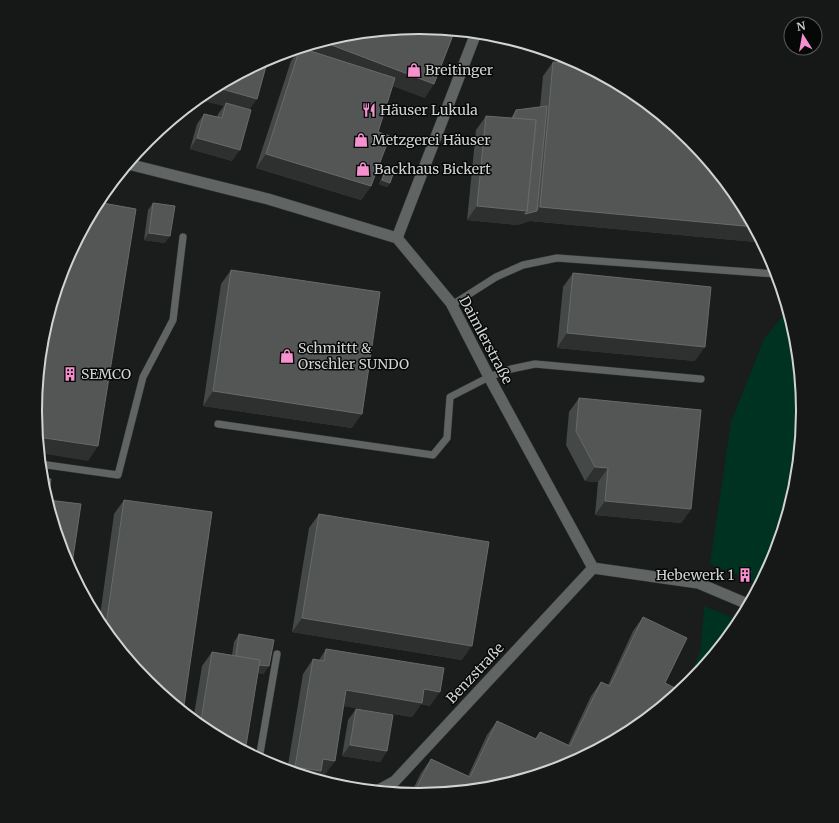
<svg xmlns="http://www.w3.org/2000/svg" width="839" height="823" viewBox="0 0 839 823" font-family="Merriweather,serif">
<rect width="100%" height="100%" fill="#1a1d1b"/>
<g fill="#003221">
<path d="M788,310l9,27 7,75 -7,75 -22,72 -14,25 -51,-20 21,-142 33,-83z"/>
<path d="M704,606l37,15 -50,63 -6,4 16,-39z"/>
</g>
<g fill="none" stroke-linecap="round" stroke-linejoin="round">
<defs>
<g id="service">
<path d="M452,305l44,-28 27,-12 34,-7 219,16 1,-4"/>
<path d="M218,424l215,31 14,-17 3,-41 39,-20 22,-8 24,-5 166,15"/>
<path d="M40,464l78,11 25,-98 30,-57 10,-83"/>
<path d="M259,759l18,-105"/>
</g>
<g id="minor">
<path d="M128,164l140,35 129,39 54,65 38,74 104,191"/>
<path d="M397,238l79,-205"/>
<path d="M593,568l105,15 52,22"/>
<path d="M375,792l20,-11 198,-213"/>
</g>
</defs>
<use href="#service" stroke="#363837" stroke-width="8"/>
<use href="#minor" stroke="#363837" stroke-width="12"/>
<use href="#service" stroke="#606462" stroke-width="7"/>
<use href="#minor" stroke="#606462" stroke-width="11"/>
</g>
<g fill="#444846">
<path d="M345,34l80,64 -32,-12 -15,46 -7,54 -10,14 -105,-32 35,-107 7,-10 -3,-2z"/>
<path d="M553,62l186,136 20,37 -4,7 -225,-21 -13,4 -50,-5 9,-90 10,-14 25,2 5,-8 24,-3 3,-31z"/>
<path d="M206,92l43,17 -17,52 -42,-12 7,-25 7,-10 13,3 1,-3 6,-8 -27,-7z"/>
<path d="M385,171l5,12 -3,4 -8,-3 4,-9z"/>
<path d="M153,203l12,40 -21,-3 4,-30z"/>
<path d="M231,270l121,158 -149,-22 18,-122z"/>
<path d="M573,273l122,88 -138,-13 6,-61z"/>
<path d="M579,398l112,111 -10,14 -86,-8 3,-33 -13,-1 -19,-36 3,-33z"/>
<path d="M124,500l23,183 -48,-60 15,-109z"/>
<path d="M319,514l143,146 -170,-28 17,-104z"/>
<path d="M744,569l6,5 -2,4 -7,-2v-4z"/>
<path d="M643,617l-10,114 -214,65 -9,-1 11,-22 10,-14 37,17 19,-41 10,-14 38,18 5,-7 28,13 23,-49 10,-14 7,3 25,-54z"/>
<path d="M239,634l25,40 -6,-1 -52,58 -13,-10 9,-55 10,-14 20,3 2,-13z"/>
<path d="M326,649l104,57 -9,-2 -9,13 -68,-11 -19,69 -6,-1 -4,6 -28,-9 16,-97 10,-15 6,1z"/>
<path d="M356,709l31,42 -7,11 -38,-6 6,-36z"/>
</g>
<g fill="#2d302e">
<path d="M321,41l113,43 -9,14 -126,-47 1,-3z"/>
<path d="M300,48l-2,3 -3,-2z"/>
<path d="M215,87l42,12 -10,14 -21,-10 -2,3 -27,-7 9,-7z"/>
<path d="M197,138l43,12 -8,11 -42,-12z"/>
<path d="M266,154l105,32 -10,14 -105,-32z"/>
<path d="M382,180l8,3 -3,4 -8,-3z"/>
<path d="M477,206l60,5 3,-4 215,20 4,8 -4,7 -225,-21 -13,4 -50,-5z"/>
<path d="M149,233l21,3 -5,7 -21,-3z"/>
<path d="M567,333l138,14 -10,14 -138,-13z"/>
<path d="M213,391l149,23 -10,14 -149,-22z"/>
<path d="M38,437l60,9 -10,15 -49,-8z"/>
<path d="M595,467l13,1 -10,14 -13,-1z"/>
<path d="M605,501l86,8 -10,14 -86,-8z"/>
<path d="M743,572l7,2 -2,4 -7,-2z"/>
<path d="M302,618l170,28 -10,14 -170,-28z"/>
<path d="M235,661l34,5 -5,8 -34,-6z"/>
<path d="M424,689l16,3 -10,14 -9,-2 -9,13 -76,-12 10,-15z"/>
<path d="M350,745l37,6 -7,11 -38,-6z"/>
<path d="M323,759l12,2 -10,14 -6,-1 -4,6 -24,-7 4,-6z"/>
</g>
<g fill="#535655" stroke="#676a68">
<path d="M420,27l35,3 -21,54 -113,-43 24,-7z"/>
<path d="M300,48h1l94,30 -17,54 12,4 -19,50 -105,-32z"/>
<path d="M268,59l-11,40 -42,-12z"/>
<path d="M553,62l29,2 51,28 59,48 47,58 16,29 -215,-20z"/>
<path d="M226,103l25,7 -11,40 -43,-12 7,-24 18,4z"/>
<path d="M547,106l-10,105 -12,3 2,-3 9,-91 -23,-2 3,-8z"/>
<path d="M486,116l50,4 -9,91 -50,-5z"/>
<path d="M385,171l8,3 -3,9 -8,-3z"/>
<path d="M97,202l39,7 -38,237 -60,-9 -3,-26 7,-75 22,-72z"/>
<path d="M153,203l22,3 -5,30 -21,-3z"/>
<path d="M231,270l149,22 -18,122 -149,-23z"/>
<path d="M573,273l138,14 -6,60 -138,-14z"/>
<path d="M579,398l122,12 -10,99 -86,-8 3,-33 -13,-1 -19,-36z"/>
<path d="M42,478l9,1 -3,21 33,4 -10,67 -7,-13 -22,-72z"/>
<path d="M124,500l88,12 -29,200 -36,-29 -42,-51z"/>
<path d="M319,514l170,28 -17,104 -170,-28z"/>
<path d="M744,569l7,2 -1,3 -7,-2z"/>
<path d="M643,617l44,21 -22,45 16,8 -2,2 -46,38 -67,36 -72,22 -75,7 -6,-1 18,-36 39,18 27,-56 39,18 4,-7 30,14 31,-64 9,4z"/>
<path d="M239,634l35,6 -5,26 -10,-1 1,-5 -24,-4z"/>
<path d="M326,649l118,19 -4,24 -16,-3 -2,14 -76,-13 -11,71 -12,-2 -2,12 -26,-4 18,-108 11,2z"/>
<path d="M212,652l48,8 -15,92 -39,-21 -6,-4z"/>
<path d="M356,709l37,6 -6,36 -37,-6z"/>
</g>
<defs>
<symbol id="shop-bare" viewBox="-9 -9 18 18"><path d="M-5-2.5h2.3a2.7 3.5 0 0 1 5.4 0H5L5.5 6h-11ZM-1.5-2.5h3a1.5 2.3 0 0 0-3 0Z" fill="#f790ce" stroke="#060707" stroke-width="2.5" paint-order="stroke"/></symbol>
<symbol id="restaurant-bare" viewBox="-9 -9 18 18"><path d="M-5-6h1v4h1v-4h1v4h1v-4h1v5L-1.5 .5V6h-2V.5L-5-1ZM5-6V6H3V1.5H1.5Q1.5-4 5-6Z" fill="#f790ce" stroke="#060707" stroke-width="2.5" paint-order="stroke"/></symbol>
<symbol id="building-bare" viewBox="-9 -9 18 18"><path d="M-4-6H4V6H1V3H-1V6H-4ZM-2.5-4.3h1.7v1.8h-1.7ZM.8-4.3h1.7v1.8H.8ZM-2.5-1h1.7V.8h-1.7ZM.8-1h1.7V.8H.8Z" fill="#f790ce" stroke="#060707" stroke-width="2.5" paint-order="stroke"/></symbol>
</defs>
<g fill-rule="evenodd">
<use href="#shop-bare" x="404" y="60" width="20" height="20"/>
<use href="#restaurant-bare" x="359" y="100" width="20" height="20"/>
<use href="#shop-bare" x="351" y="130" width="20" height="20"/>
<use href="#shop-bare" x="353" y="159" width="20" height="20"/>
<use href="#shop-bare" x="277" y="346" width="20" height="20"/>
<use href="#building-bare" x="60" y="364" width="20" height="20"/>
<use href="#building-bare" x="735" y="565" width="20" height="20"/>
</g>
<g text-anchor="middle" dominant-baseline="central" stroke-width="3" stroke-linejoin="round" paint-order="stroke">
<g font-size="14" fill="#d1d3d2" stroke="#060707" text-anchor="start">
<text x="425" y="70">Breitinger</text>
<text x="380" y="110">Häuser Lukula</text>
<text x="372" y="140">Metzgerei Häuser</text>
<text x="374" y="169">Backhaus Bickert</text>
<text x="298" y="348">Schmittt &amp;<tspan x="298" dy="16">Orschler SUNDO</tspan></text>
<text x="81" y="374">SEMCO</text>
<text x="734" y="575" text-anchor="end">Hebewerk 1</text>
</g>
<g font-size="14" fill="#d1d3d2" stroke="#060707">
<text transform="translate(486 340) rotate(62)">Daimlerstraße</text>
<text transform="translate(475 673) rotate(-47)">Benzstraße</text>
</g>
</g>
<path d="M0 0H839V823H0ZM42 411a377 377 0 1 1 754 0a377 377 0 1 1-754 0Z" fill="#161717" fill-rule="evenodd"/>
<path fill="none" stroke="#d1d3d2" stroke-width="2" d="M42 411a377 377 0 1 1 754 0a377 377 0 1 1-754 0Z"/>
<g transform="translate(803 36) rotate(349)"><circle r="19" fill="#060707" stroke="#575958"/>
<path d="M0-3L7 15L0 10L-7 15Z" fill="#f790ce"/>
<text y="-6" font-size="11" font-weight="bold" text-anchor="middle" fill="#d1d3d2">N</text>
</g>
</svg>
